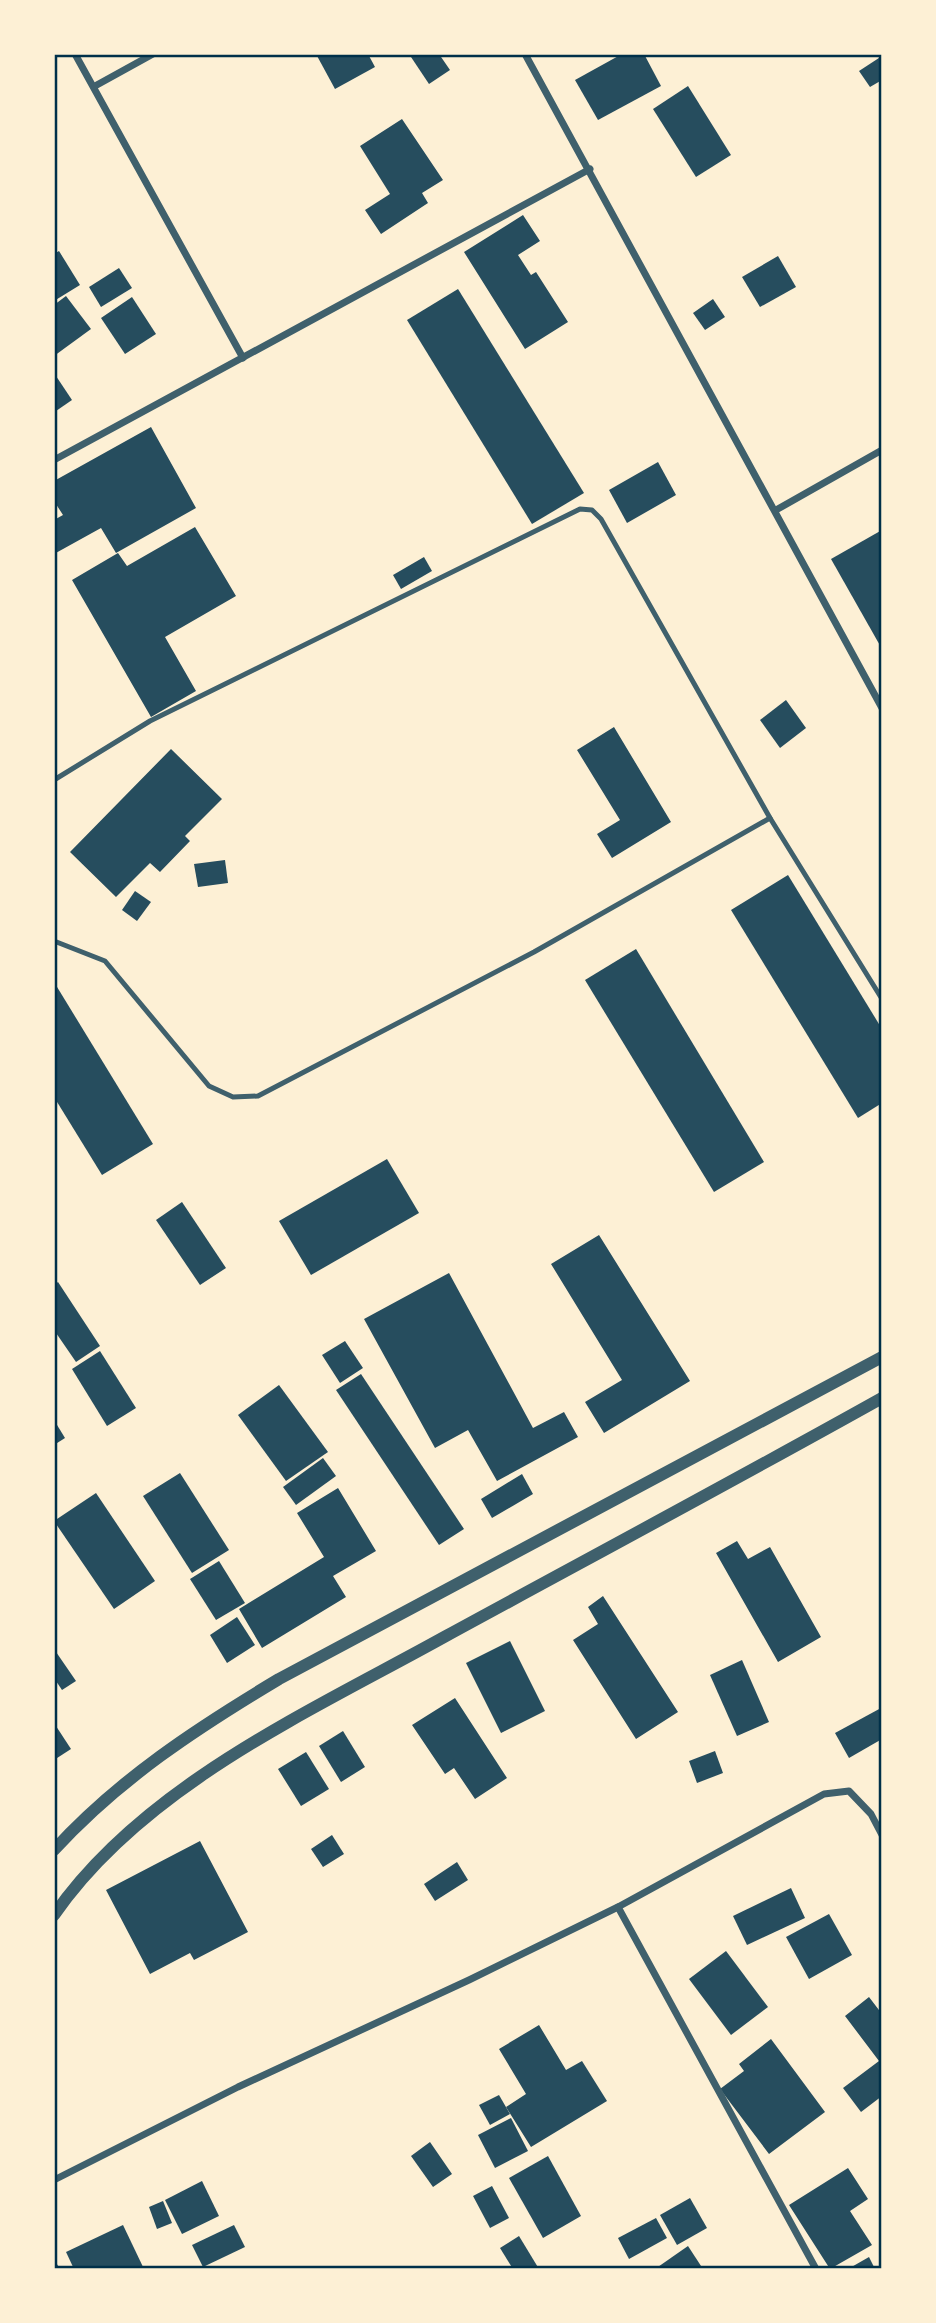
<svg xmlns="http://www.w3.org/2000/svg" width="936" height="2323" viewBox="0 0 936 2323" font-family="'Golos Text',sans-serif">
<rect width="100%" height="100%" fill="#fdf0d5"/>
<g fill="#264d5e">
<path d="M316,54h52l7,13 -40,22z"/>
<path d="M409,54h30l11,16 -21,14z"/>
<path d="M622,54h22l17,32 -63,34 -23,-40z"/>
<path d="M882,56v24l-12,7 -11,-16z"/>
<path d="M688,86l43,69 -35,22 -43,-68z"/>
<path d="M402,119l41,61 -21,13 6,10 -47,31 -16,-24 25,-16 -30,-48z"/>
<path d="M523,215l17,26 -22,14 13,20 5,-3 32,50 -43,27 -61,-97z"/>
<path d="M59,251l21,34 -26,16v-47z"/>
<path d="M778,256l18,31 -36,20 -18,-30z"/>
<path d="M119,268l13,20 -31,19 -12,-20z"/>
<path d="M458,289l126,204 -52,31 -125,-204z"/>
<path d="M66,296l25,33 -37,27v-51z"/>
<path d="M132,297l24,37 -31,20 -24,-36z"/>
<path d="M713,299l12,18 -20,13 -12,-17z"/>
<path d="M54,373l18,27 -16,11 -2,-3z"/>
<path d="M151,427l45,81 -80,45 -15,-25 -47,26v-34l9,-5 -9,-14v-20z"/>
<path d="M658,462l18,33 -49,28 -18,-33z"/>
<path d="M195,527l41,69 -71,41 31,54 -45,26 -79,-137 46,-27 9,13z"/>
<path d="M882,530v119l-51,-90z"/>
<path d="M424,557l8,14 -31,18 -8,-14z"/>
<path d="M786,700l20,28 -26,20 -20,-28z"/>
<path d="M614,727l57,95 -59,36 -15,-24 23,-14 -43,-70z"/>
<path d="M171,749l51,50 -37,37 5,5 -30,31 -10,-9 -34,34 -46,-45z"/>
<path d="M225,860l3,23 -30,4 -4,-23z"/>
<path d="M788,875l94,154v74l-24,15 -127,-208z"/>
<path d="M135,891l16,11 -14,19 -15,-11z"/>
<path d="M636,949l128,213 -50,30 -129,-212z"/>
<path d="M54,982l99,162 -51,31 -48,-78z"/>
<path d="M387,1159l32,54 -108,62 -32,-54z"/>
<path d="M182,1202l44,66 -26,17 -44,-65z"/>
<path d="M599,1235l91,146 -86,52 -19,-31 37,-22 -71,-116z"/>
<path d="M449,1273l84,155 31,-16 14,25 -81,44 -29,-51 -33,18 -71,-129z"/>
<path d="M58,1282l42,64 -24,16 -22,-32v-45z"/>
<path d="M345,1341l18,27 -23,15 -18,-28z"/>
<path d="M100,1351l36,57 -29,18 -35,-57z"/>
<path d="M361,1374l103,155 -25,16 -103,-155z"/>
<path d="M279,1385l49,67 -42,29 -48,-66z"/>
<path d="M54,1420l11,18 -11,7z"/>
<path d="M323,1458l13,18 -40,29 -13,-18z"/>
<path d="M180,1473l49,77 -37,23 -49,-77z"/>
<path d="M522,1474l11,20 -41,24 -11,-19z"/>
<path d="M338,1488l38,63 -43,25 13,21 -84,51 -23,-39 85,-52 -27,-44z"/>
<path d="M96,1493l59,88 -41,28 -60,-88z"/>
<path d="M737,1541l11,18 22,-12 51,90 -43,25 -62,-109z"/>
<path d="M219,1561l26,42 -29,17 -26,-41z"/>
<path d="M603,1596l75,116 -42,27 -63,-99 25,-16 -10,-17z"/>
<path d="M237,1617l18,28 -28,18 -17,-28z"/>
<path d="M510,1641l35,70 -44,22 -35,-70z"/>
<path d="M54,1649l22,32 -14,9 -8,-12z"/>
<path d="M742,1660l27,62 -32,14 -27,-61z"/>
<path d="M455,1698l52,80 -32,21 -21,-31 -9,6 -33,-49z"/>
<path d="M881,1708l1,31 -33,19 -14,-25z"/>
<path d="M54,1723l17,26 -17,11z"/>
<path d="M343,1731l22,36 -24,15 -22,-36z"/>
<path d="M715,1751l8,22 -26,10 -8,-22z"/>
<path d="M306,1752l23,37 -28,17 -23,-37z"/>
<path d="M332,1835l12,19 -21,13 -12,-18z"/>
<path d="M200,1841l48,91 -54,28 -4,-7 -40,21 -44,-84z"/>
<path d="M457,1862l11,18 -33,21 -11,-17z"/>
<path d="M791,1888l14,30 -58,27 -14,-29z"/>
<path d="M829,1914l23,41 -43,24 -23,-42z"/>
<path d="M726,1951l42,56 -37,28 -42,-56z"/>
<path d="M869,1997l13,17v82l-21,16 -18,-24 36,-27 -34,-45z"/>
<path d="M539,2025l27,45 16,-9 25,40 -76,46 -25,-40 20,-13 -27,-45z"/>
<path d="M771,2039l54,73 -56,42 -49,-65 24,-18 -5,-7z"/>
<path d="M499,2095l11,19 -20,11 -11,-20z"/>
<path d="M511,2118l17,33 -33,17 -17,-33z"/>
<path d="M430,2142l22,32 -19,13 -22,-31z"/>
<path d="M548,2156l33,60 -38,22 -34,-60z"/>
<path d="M848,2168l20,31 -18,12 22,34 -42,24 -41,-64z"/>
<path d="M202,2181l17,35 -37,18 -17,-34z"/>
<path d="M492,2186l17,32 -19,10 -17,-32z"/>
<path d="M690,2198l17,30 -30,17 -17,-30z"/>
<path d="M163,2201l9,22 -15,6 -8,-22z"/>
<path d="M656,2218l11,20 -38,21 -11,-21z"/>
<path d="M123,2225l21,44h-70l-8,-17z"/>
<path d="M234,2225l11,22 -42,20 -11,-22z"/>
<path d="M519,2236l20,33h-26l-13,-21z"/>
<path d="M688,2246l15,23h-48z"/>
<path d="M869,2257l6,12h-27z"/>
</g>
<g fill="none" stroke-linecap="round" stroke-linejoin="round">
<g stroke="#3f606c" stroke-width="5">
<path d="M54,780l96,-59 430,-212 12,1 9,9 169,299 112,181"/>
<path d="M54,941l51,20 104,125 24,11 25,-1 276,-144 236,-134"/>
</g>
<g stroke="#3f606c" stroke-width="7">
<path d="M75,54l168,304"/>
<path d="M525,54l357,654"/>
<path d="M95,86l58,-32"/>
<path d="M54,460l536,-291"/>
<path d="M776,510l106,-60"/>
<path d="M618,1907l198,362"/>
<path d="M54,2180l184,-93 231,-107 149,-73 206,-113 25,-3 22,23 11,21"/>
<path d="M54,2266l2,3"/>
</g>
<g stroke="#3f606c" stroke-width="12">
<path d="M54,1850c65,-71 143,-122 225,-171l603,-322"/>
<path d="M54,1915c90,-130 257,-204 392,-279 145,-79 291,-157 436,-238"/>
</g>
</g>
<rect width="936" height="2323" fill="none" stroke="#fdf0d5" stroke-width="112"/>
<rect x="56" y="56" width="824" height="2211" fill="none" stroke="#003049" stroke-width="2.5"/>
</svg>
